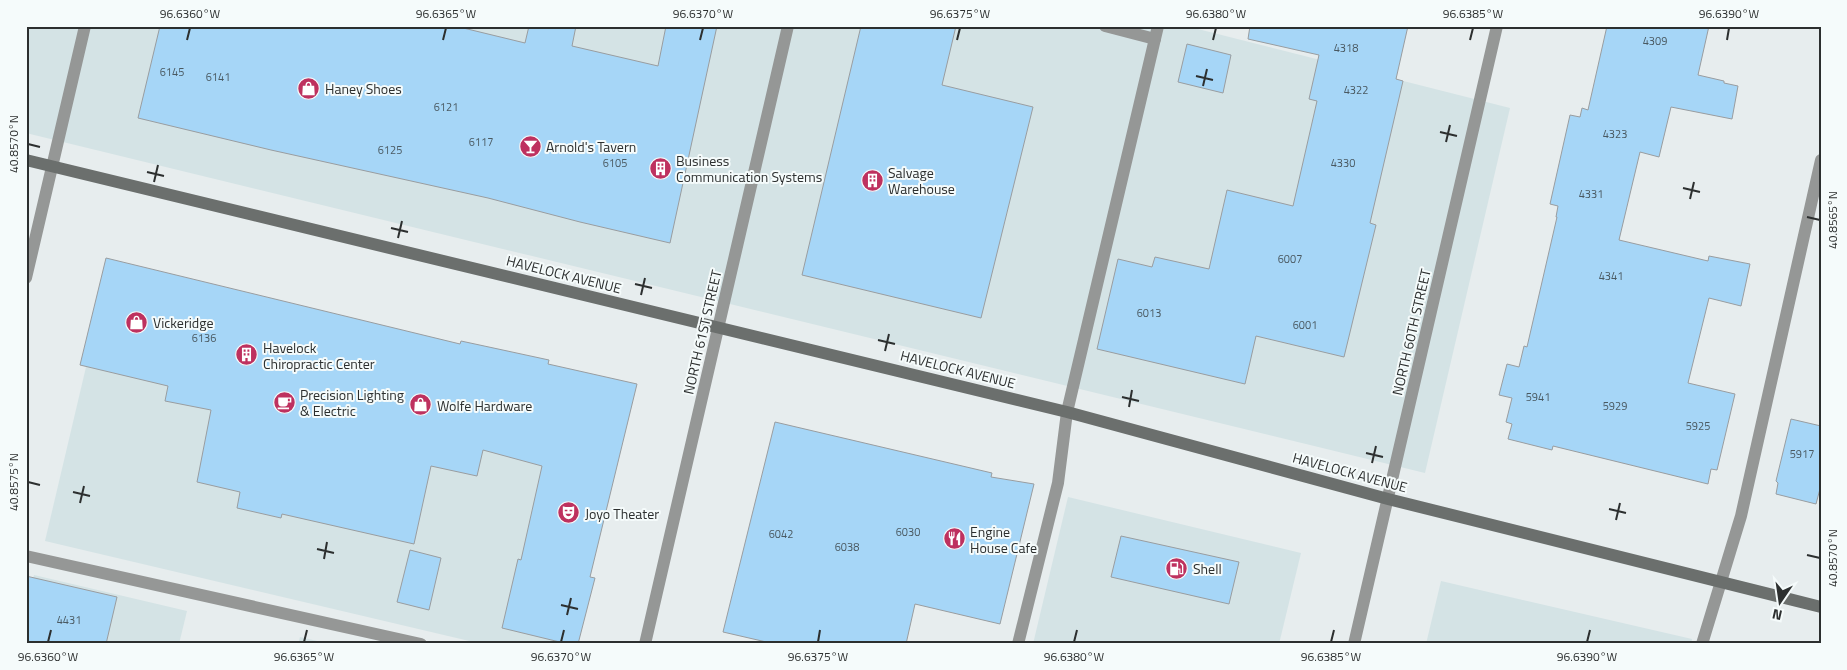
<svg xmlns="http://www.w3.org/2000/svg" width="1847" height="670" viewBox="0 0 1847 670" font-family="'Titillium Web',sans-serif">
<rect width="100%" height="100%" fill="#e7edee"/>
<g fill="#d4e3e5">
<path d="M26,26h1160l324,82 -85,365 -1399,-340z"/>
<path d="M111,261l522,124 -61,259h-90l-437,-103z"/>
<path d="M1068,497l233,56 -22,91h-246z"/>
<path d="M34,575l153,36 -8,33h-153v-33z"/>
<path d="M1441,581l251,58 -1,5h-265z"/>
<path d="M300,637l30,7h-32z"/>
</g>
<g fill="#a6d6f7" stroke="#999da0">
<path d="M160,26h295l70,17 4,-17h47l-4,20 86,20 8,-40h51l-47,217 -90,-21 -92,-24 -217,-48 -133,-32z"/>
<path d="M861,26h95l-14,59 91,22 -52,211 -179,-43z"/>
<path d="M1250,26h158l-12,53 7,2 -33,142 6,2 -32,132 -88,-21 -11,48 -148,-35 21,-90 34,8 3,-10 54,12 18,-79 66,16 24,-105 -8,-2 10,-44 -71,-16z"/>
<path d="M1607,26h102l-11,49 26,6v2l14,3 -6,33 -61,-12 -12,50 -19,-5 -21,88 89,21 1,-5 41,8 -9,42 -32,-8 -21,85 47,11 -18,76 -6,-1 -3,15 -155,-38 -1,4 -44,-11 4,-15 -6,-2 6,-24 -13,-3 8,-31 12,3 5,-21 3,1 30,-130h-1l2,-11 -8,-2 20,-89 10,2 2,-9 6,2z"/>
<path d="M1187,44l44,11 -8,38 -45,-11z"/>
<path d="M106,258l354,86 1,-3 88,19 -1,4 89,20 -47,193 5,1 -17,66h-10l-66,-16 16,-69 3,1 21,-94 -59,-16 -6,26 -46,-10 -17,78 -132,-30 -1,4 -44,-10 3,-16 -43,-10 14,-72 -46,-9 3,-15 -88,-21z"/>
<path d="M1791,419l30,7v59l-5,19 -40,-10 2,-11 -2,-2z"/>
<path d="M775,422l217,51 -1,4 43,7 -34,140 -85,-20 -9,40h-131l-52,-12z"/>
<path d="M1121,536l118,26 -10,42 -118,-27z"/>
<path d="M410,550l31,8 -12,52 -32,-8z"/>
<path d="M26,576l91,21 -11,47h-80z"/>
</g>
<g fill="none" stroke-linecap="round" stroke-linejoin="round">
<g stroke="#959796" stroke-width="12">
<path d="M1105,26l50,13"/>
<path d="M26,556l395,88"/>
<path d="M1018,644l40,-161 9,-71 91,-386"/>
<path d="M1702,644l39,-128 80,-356"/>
</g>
<g stroke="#959796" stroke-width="12">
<path d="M26,278l59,-252"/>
<path d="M645,644l143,-618"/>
<path d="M1354,644l143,-618"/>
</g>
<path stroke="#6b6f6d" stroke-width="12" d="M26,160l1041,252 321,87 433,108"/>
</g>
<path fill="none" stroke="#2c2f2f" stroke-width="2" d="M187,40l3,-12M443,40l3,-12M700,40l3,-12M957,40l3,-12M1213,40l3,-12M1470,40l3,-12M1727,40l2,-12M1196,76l17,4M1203,86l4,-17M1440,132l17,4M1446,142l4,-17M28,144l12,3M147,172l17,4M154,182l4,-17M1683,188l17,4M1690,199l4,-17M1807,217l13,3M391,228l17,4M398,238l4,-17M635,284l17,4M641,295l4,-17M878,340l17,4M885,351l4,-17M1122,397l17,4M1129,407l3,-17M1366,453l17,4M1372,463l4,-17M28,482l12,3M73,492l17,4M80,503l4,-17M1609,509l17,4M1616,520l4,-17M317,549l17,4M1807,555l13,3M324,559l3,-17M561,605l17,4M567,615l4,-17M48,642l3,-12M304,642l3,-12M561,642l3,-12M818,642l2,-12M1074,642l3,-12M1331,642l3,-12M1587,642l3,-12"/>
<defs>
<symbol id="shop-disc" viewBox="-11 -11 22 22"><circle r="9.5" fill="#be315f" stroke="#f5fbfb"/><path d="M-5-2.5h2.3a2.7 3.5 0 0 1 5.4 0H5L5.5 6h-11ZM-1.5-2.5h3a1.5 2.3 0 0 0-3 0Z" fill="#fff"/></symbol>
<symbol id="bar-disc" viewBox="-11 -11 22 22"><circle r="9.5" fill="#be315f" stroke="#f5fbfb"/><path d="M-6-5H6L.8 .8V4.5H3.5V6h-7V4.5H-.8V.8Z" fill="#fff"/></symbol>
<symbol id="building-disc" viewBox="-11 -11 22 22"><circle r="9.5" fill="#be315f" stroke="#f5fbfb"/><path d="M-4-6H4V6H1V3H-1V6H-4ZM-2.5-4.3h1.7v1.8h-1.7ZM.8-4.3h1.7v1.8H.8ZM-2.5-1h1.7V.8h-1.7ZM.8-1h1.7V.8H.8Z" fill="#fff"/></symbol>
<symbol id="cafe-disc" viewBox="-11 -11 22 22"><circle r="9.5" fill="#be315f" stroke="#f5fbfb"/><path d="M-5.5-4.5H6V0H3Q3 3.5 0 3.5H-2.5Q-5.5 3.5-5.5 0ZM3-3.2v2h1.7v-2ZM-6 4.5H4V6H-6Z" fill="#fff"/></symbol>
<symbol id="theatre-disc" viewBox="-11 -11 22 22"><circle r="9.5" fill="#be315f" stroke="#f5fbfb"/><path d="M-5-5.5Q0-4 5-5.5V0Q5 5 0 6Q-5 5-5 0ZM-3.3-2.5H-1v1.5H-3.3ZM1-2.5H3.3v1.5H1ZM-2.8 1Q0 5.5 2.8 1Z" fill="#fff"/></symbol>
<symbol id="restaurant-disc" viewBox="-11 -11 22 22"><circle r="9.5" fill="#be315f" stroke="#f5fbfb"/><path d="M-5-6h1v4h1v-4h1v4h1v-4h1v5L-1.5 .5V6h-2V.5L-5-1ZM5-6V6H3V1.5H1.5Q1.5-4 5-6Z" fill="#fff"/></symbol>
<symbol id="fuel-disc" viewBox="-11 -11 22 22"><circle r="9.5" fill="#be315f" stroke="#f5fbfb"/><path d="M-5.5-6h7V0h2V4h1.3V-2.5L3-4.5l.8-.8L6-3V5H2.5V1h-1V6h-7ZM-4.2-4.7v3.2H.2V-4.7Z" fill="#fff"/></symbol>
</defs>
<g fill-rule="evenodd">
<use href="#shop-disc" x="296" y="76" width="25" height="25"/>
<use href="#bar-disc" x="518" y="134" width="25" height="25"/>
<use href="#building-disc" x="648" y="156" width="25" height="25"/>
<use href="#building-disc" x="860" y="168" width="25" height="25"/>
<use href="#shop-disc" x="124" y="310" width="25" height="25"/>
<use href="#building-disc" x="234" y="342" width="25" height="25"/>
<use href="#cafe-disc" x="272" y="390" width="25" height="25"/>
<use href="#shop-disc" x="408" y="392" width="25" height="25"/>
<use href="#theatre-disc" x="556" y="500" width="25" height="25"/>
<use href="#restaurant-disc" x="942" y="526" width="25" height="25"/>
<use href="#fuel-disc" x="1164" y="556" width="25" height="25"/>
</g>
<g text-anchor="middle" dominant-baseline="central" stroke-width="4" stroke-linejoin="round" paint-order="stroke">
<g font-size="11" fill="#4a5961">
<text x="1655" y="41">4309</text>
<text x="1346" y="48">4318</text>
<text x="172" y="72">6145</text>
<text x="218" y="77">6141</text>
<text x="1356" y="90">4322</text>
<text x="446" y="107">6121</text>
<text x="1615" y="134">4323</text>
<text x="481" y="142">6117</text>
<text x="390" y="150">6125</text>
<text x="615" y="163">6105</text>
<text x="1343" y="163">4330</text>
<text x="1591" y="194">4331</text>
<text x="1290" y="259">6007</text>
<text x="1611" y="276">4341</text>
<text x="1149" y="313">6013</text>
<text x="1305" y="325">6001</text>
<text x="204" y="338">6136</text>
<text x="1538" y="397">5941</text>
<text x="1615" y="406">5929</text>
<text x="1698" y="426">5925</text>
<text x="1802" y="454">5917</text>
<text x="908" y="532">6030</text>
<text x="781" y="534">6042</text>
<text x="847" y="547">6038</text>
<text x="69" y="620">4431</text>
</g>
<g font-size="14" fill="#2c2f2f" stroke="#f5fbfb" text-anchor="start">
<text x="325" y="88">Haney Shoes</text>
<text x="546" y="146">Arnold's Tavern</text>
<text x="676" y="160">Business<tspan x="676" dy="16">Communication Systems</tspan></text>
<text x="888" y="172">Salvage<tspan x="888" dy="16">Warehouse</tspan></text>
<text x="153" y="322">Vickeridge</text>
<text x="263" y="347">Havelock<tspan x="263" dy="16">Chiropractic Center</tspan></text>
<text x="300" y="394">Precision Lighting<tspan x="300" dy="16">&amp; Electric</tspan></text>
<text x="437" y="405">Wolfe Hardware</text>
<text x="585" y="513">Joyo Theater</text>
<text x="970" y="531">Engine<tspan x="970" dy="16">House Cafe</tspan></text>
<text x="1193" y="568">Shell</text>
</g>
<g font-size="14" fill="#2c2f2f" stroke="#f5fbfb">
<text transform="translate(564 274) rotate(14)">HAVELOCK AVENUE</text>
<text transform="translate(702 332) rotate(-77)">NORTH 61ST STREET</text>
<text transform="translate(1411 332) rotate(-77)">NORTH 60TH STREET</text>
<text transform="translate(958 369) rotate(14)">HAVELOCK AVENUE</text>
<text transform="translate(1350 472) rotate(15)">HAVELOCK AVENUE</text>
</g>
</g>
<rect width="1847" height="670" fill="none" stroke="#f5fbfb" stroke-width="55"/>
<g transform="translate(1780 602) rotate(193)" stroke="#f5fbfb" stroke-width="4" paint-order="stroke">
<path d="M0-4L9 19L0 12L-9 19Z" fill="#2c2f2f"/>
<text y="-8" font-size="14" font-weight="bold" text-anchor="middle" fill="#2c2f2f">N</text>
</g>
<rect x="28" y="28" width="1792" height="614" fill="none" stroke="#2c2f2f" stroke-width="2"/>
<g font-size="12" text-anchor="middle" fill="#2c2f2f">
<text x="190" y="18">96.6360°W</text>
<text x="446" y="18">96.6365°W</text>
<text x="703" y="18">96.6370°W</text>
<text x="960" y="18">96.6375°W</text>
<text x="1216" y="18">96.6380°W</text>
<text x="1473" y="18">96.6385°W</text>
<text x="1729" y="18">96.6390°W</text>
<text transform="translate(14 144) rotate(-90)" y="4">40.8570°N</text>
<text transform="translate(1833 220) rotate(-90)" y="4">40.8565°N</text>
<text transform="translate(14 482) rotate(-90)" y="4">40.8575°N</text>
<text transform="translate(1833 558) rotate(-90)" y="4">40.8570°N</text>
<text x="48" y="661">96.6360°W</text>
<text x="304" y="661">96.6365°W</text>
<text x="561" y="661">96.6370°W</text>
<text x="818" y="661">96.6375°W</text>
<text x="1074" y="661">96.6380°W</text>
<text x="1331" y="661">96.6385°W</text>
<text x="1587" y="661">96.6390°W</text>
</g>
</svg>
